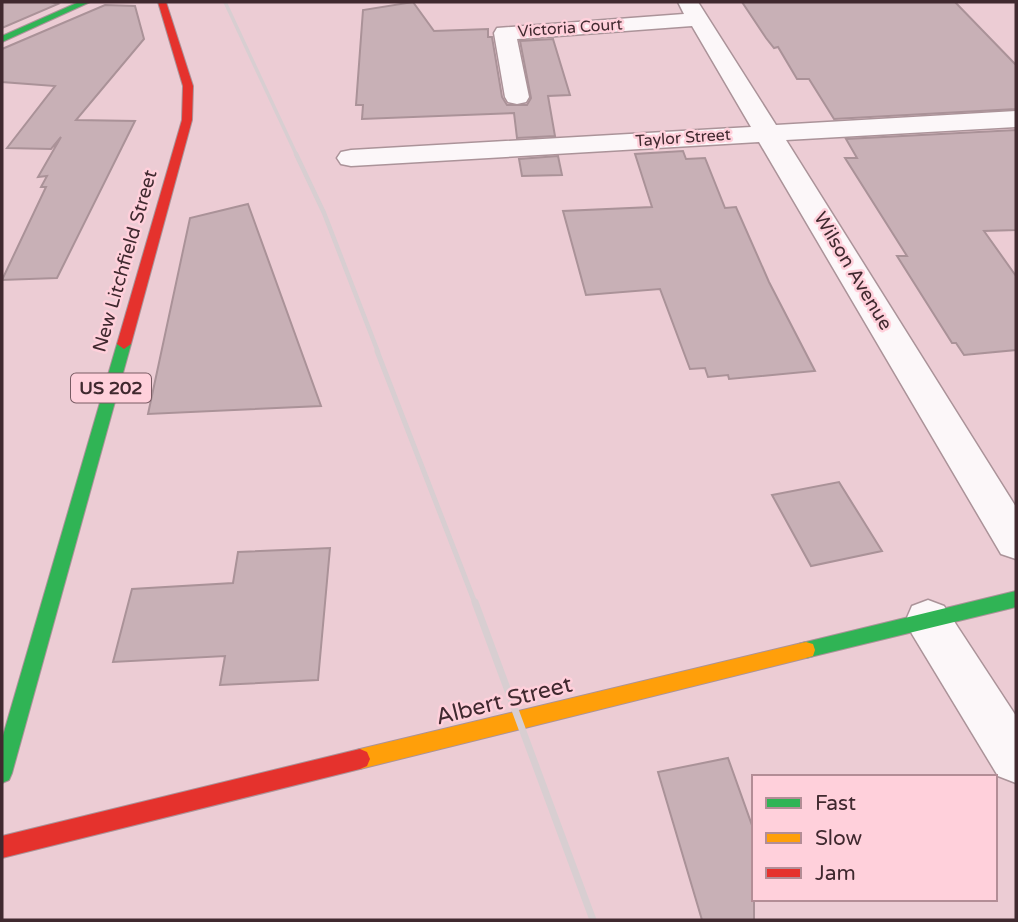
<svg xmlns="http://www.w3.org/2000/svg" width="1018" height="922" viewBox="0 0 1018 922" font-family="'Varela Round',sans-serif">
<rect width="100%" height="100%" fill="#ecccd4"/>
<g fill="#c8b0b6" stroke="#aa9298" stroke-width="2">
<path d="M2,2h49l7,2 -56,24z"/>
<path d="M413,2l21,29 54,-2v8h4l10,60 5,8h20l4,-7 -11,-57 33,-2 17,56 -22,1 7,40 -38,2 -3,-25 -152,6 1,-14h-7l7,-95z"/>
<path d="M742,2h213l61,63v44l-182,10 -25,-40h-12l-19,-32 -4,1 -8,-10z"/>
<path d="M105,5l30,1 9,33 -68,81 59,1 -78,157 -55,2 44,-93h-5l6,-11 -9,1 23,-40 -10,12 -44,-1 48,-62 -53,-4v-33z"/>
<path d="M1016,130v100l-32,1 32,45v74l-52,5 -8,-12h-4l-55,-87h10l-62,-98h12l-11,-19z"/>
<path d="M683,151l3,8 19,-1 20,50 11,-1 33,75 46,89 -86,8 -1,-4 -20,2 -3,-9 -15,1 -30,-80 -74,6 -23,-84 89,-4 -17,-53z"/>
<path d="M558,156l4,19 -40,1 -3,-17z"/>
<path d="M248,204l73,202 -173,8 42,-196z"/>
<path d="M839,482l43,69 -71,15 -39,-71z"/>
<path d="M330,548l-12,132 -98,5 5,-29 -112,6 19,-73 101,-6 5,-31z"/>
<path d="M728,758l26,73v89h-52l-44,-148z"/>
</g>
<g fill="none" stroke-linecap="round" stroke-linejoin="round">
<defs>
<g id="street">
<path d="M678,2h20l78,123 240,-14v16l-230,13 230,367v52l-15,-5 -242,-412 -408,24 -10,-2 -4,-6 4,-6 10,-2 400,-23 -59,-101 -175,13 12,58 -3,5 -9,2 -9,-2 -3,-5 -11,-64 3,-5 187,-14z"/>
<path d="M928,600l16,6 72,110v67l-18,-7 -86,-142 -6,-14 6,-14z"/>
</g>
<g id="fast">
<path d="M79,2h11l-88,40v-6z"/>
<path d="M124,339l7,5 -119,429 -3,7 -7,3v-44l115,-395z"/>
<path d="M1016,591v16l-210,51 -7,-2 -2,-6 2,-6 7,-2z"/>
</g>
<path id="slow" d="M806,642l7,2 2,6 -2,6 -7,2 -446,111 -7,-3 -3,-7 3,-7 7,-3z"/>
<g id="jam">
<path d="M158,2h8l27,84 -1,34 -61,224 -7,5 -7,-5 65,-224 1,-34z"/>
<path d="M360,749l7,3 3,7 -3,7 -7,3 -358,89v-22z"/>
</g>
</defs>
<use href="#street" stroke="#ab9399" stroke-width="3"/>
<use href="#fast" stroke="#ab9399" stroke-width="2"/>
<use href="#slow" stroke="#ab9399" stroke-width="2"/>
<use href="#jam" stroke="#ab9399" stroke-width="2"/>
<use href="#street" fill="#fcf7f9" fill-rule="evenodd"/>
<use href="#fast" fill="#30b455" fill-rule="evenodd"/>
<use href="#slow" fill="#ff9f0a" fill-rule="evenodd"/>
<use href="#jam" fill="#e5322d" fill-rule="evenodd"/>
<path stroke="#d8ced1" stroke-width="3.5" d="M225,2l72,154"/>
<path stroke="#d8ced1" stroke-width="4.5" d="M296,154l28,59 54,139"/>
<path stroke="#d8ced1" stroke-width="5" d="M377,351l98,252"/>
<path stroke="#d8ced1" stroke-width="7" d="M475,602l118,318"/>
</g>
<g text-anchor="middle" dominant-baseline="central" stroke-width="5" stroke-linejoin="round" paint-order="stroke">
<g font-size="16" fill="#40292f" stroke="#ffd0db">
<text transform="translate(570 28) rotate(-4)">Victoria Court</text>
<text transform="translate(683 138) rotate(-4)">Taylor Street</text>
</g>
<rect fill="#ffd0db" stroke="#795b63" stroke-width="2" x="71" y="373.5" width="80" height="29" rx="5"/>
<g font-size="18" font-weight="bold" fill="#40292f">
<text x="111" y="388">US 202</text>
</g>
<g font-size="19" fill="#40292f" stroke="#ffd0db">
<text transform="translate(125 261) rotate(-74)">New Litchfield Street</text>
<text transform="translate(853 271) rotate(59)">Wilson Avenue</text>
</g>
<g font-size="23" fill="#40292f" stroke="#ffd0db">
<text transform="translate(504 701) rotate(-14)">Albert Street</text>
</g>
</g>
<rect width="1018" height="922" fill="none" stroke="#40292f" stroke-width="7"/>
<rect x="752" y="775" width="245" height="126" fill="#ffd0db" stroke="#b38d96" stroke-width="2"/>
<rect x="766" y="798" width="35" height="10" fill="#30b455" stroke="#b38d96" stroke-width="2"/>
<text x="815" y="810" font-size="21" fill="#40292f">Fast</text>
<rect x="766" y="833" width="35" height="10" fill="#ff9f0a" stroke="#b38d96" stroke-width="2"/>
<text x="815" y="845" font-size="21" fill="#40292f">Slow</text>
<rect x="766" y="868" width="35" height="10" fill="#e5322d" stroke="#b38d96" stroke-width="2"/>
<text x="815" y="880" font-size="21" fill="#40292f">Jam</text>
</svg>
